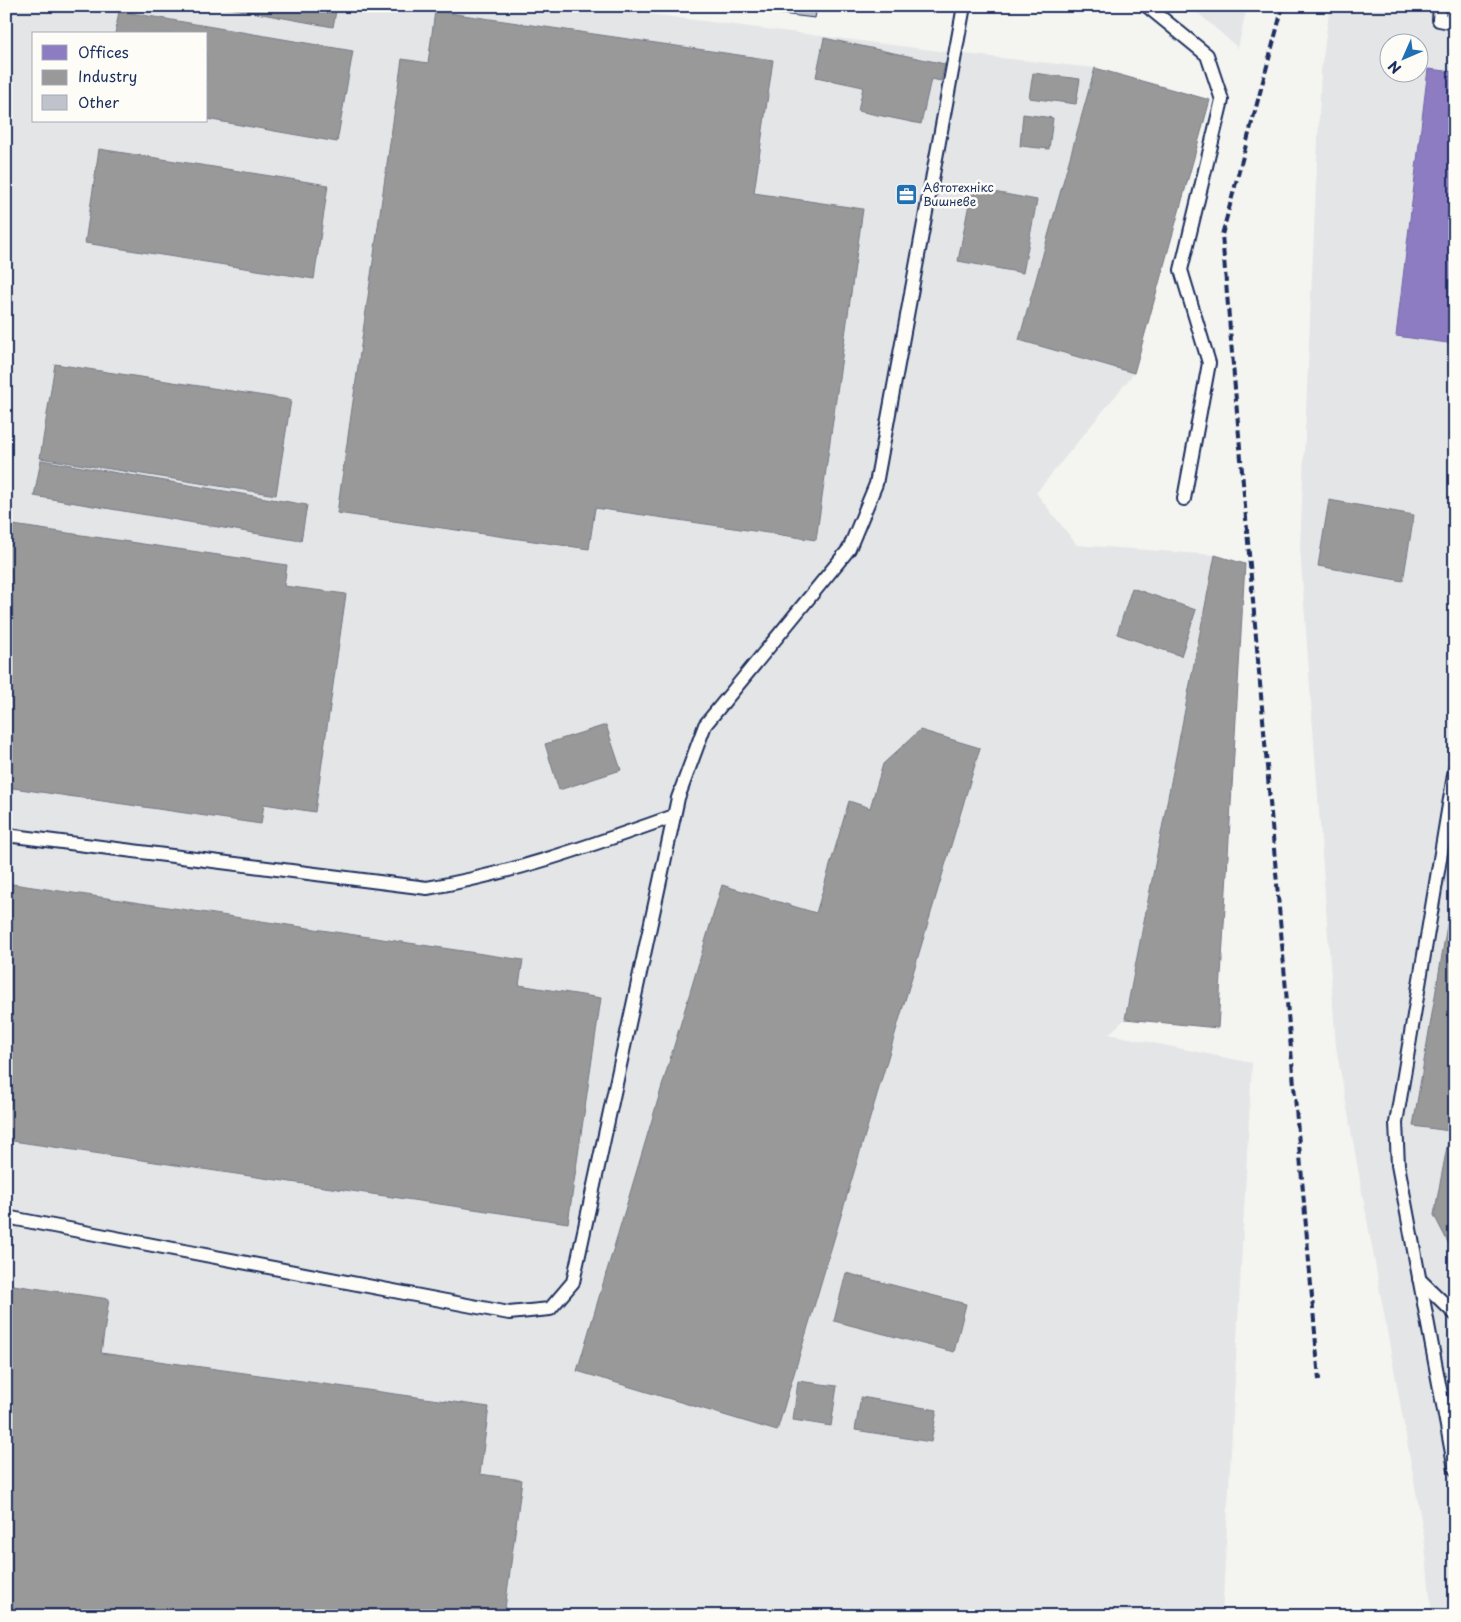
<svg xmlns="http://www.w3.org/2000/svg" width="1461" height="1622" viewBox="0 0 1461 1622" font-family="'Playpen Sans',sans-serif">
<rect width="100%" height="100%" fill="#f4f4f1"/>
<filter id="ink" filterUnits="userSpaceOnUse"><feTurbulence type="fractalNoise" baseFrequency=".02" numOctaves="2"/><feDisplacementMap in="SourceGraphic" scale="10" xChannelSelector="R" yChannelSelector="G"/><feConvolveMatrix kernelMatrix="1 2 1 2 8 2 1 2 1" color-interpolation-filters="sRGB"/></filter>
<g filter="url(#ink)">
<g fill="#e4e5e6" fill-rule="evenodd">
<path d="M6,6h580l369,47 140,15 115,32 -76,273 -98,120 41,52 138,10 -90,464 -16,15 143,29 -30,553h-1216zM34,34h172v87h-172z"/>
<path d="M1190,6h57l-9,42z"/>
<path d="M1330,6h125v1610h-23l-8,-80 -88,-489 -36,-499 21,-477zM1388,42h30v30h-30z"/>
</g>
<path fill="#8e7cc3" stroke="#6c65a5" d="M1428,69l27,3v272l-59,-8z"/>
<g fill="#999" stroke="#737987">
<path d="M218,6h119l-4,21z"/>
<path d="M119,11l234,40 -16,91 -131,-23v-85h-91z"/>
<path d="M435,11l338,49 -19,133 109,16 -47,331 -221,-32 -6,41 -252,-36 65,-454 26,4z"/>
<path d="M824,38l121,26 -4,17 -10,-2 -10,45 -63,-13 5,-24 -47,-10z"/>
<path d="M1095,68l115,32 -76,273 -115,-33z"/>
<path d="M1033,73l47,6 -4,25 -47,-6z"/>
<path d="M1023,114l30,4 -4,31 -29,-3z"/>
<path d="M99,149l229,36 -14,94 -229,-36z"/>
<path d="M972,188l65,12 -14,73 -65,-12z"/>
<path d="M55,364l236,36 -15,95 -236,-37z"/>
<path d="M41,460l266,45 -6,36 -267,-45z"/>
<path d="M1329,500l85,15 -11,66 -85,-15z"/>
<path d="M6,524l281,41 -3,21 62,8 -31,218 -51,-8 -3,20 -255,-37z"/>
<path d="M1215,555l30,9 -27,464 -93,-9z"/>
<path d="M1132,588l64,22 -15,46 -64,-22z"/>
<path d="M606,725l15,45 -62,20 -14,-46z"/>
<path d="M920,730l60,18 -203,683 -200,-60 145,-486 94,28 33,-112 21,7 13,-44z"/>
<path d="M1455,878v378l-21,-41 16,-84 -37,-5z"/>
<path d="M6,883l517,77 -4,25 82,13 -33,225 -562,-83z"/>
<path d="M846,1273l120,31 -12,48 -120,-31z"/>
<path d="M6,1284l103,15 -8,54 388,54 -9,67 42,6 -18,136h-498z"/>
<path d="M798,1381l39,5 -6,40 -38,-6z"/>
<path d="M861,1397l76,13 -6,32 -76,-12z"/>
</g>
<path fill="#bfc3cc" stroke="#1b2f5e" d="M713,6h104l-2,12z"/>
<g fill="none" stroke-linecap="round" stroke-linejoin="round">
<defs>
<g id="lane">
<path d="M1147,6l60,49 15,45 -41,170 28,93 -25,136"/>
<path d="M1440,6l-1,14 16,3"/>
<path d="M1455,769l-59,354 2,42 57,304"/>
<path d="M6,835l421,53c85,-14 165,-43 247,-72"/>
<path d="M6,1217l503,96 41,-4 23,-27 105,-484 27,-73 144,-176 27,-65 88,-478"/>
<path d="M1419,1279l36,35"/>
</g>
</defs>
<use href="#lane" stroke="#1b2f5e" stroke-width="16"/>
<use href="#lane" stroke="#fdfcf7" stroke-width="12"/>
<path stroke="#1b2f5e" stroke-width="4" stroke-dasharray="8 4" stroke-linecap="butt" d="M1283,6l-61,229 97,1145"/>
</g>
</g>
<defs>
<symbol id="office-square" viewBox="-11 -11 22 22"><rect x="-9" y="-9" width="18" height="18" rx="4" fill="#1f6fb2" stroke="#fdfcf7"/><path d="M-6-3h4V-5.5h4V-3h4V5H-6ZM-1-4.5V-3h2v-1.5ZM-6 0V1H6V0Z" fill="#fff"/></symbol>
</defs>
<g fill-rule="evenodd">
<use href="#office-square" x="894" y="182" width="25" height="25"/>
</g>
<g text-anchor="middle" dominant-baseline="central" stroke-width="5" stroke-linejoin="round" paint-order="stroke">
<g font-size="12" fill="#1b2f5e" stroke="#fdfcf7" text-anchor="start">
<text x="923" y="187">Автотехнікс<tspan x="923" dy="14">Вишневе</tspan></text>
</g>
</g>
<rect width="1461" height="1622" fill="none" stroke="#fdfcf7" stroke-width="25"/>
<rect x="12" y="12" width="1436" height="1597" fill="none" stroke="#1b2f5e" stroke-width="2" filter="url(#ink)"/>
<rect x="32" y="32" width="175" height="90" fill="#fdfcf7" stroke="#a3aaba"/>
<rect x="42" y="45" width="25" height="15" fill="#8e7cc3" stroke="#a3aaba"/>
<text x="78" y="58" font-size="15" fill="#1b2f5e">Offices</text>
<rect x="42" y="70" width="25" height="15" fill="#999999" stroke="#a3aaba"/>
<text x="78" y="82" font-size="15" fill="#1b2f5e">Industry</text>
<rect x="42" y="95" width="25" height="15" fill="#bfc3cc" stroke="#a3aaba"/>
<text x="78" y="108" font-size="15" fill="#1b2f5e">Other</text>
<g transform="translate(1404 58) rotate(225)"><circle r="24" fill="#fdfcf7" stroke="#a3aaba"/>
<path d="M0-4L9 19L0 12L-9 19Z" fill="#1f6fb2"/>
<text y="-8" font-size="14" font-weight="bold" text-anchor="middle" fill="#1b2f5e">N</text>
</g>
</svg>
